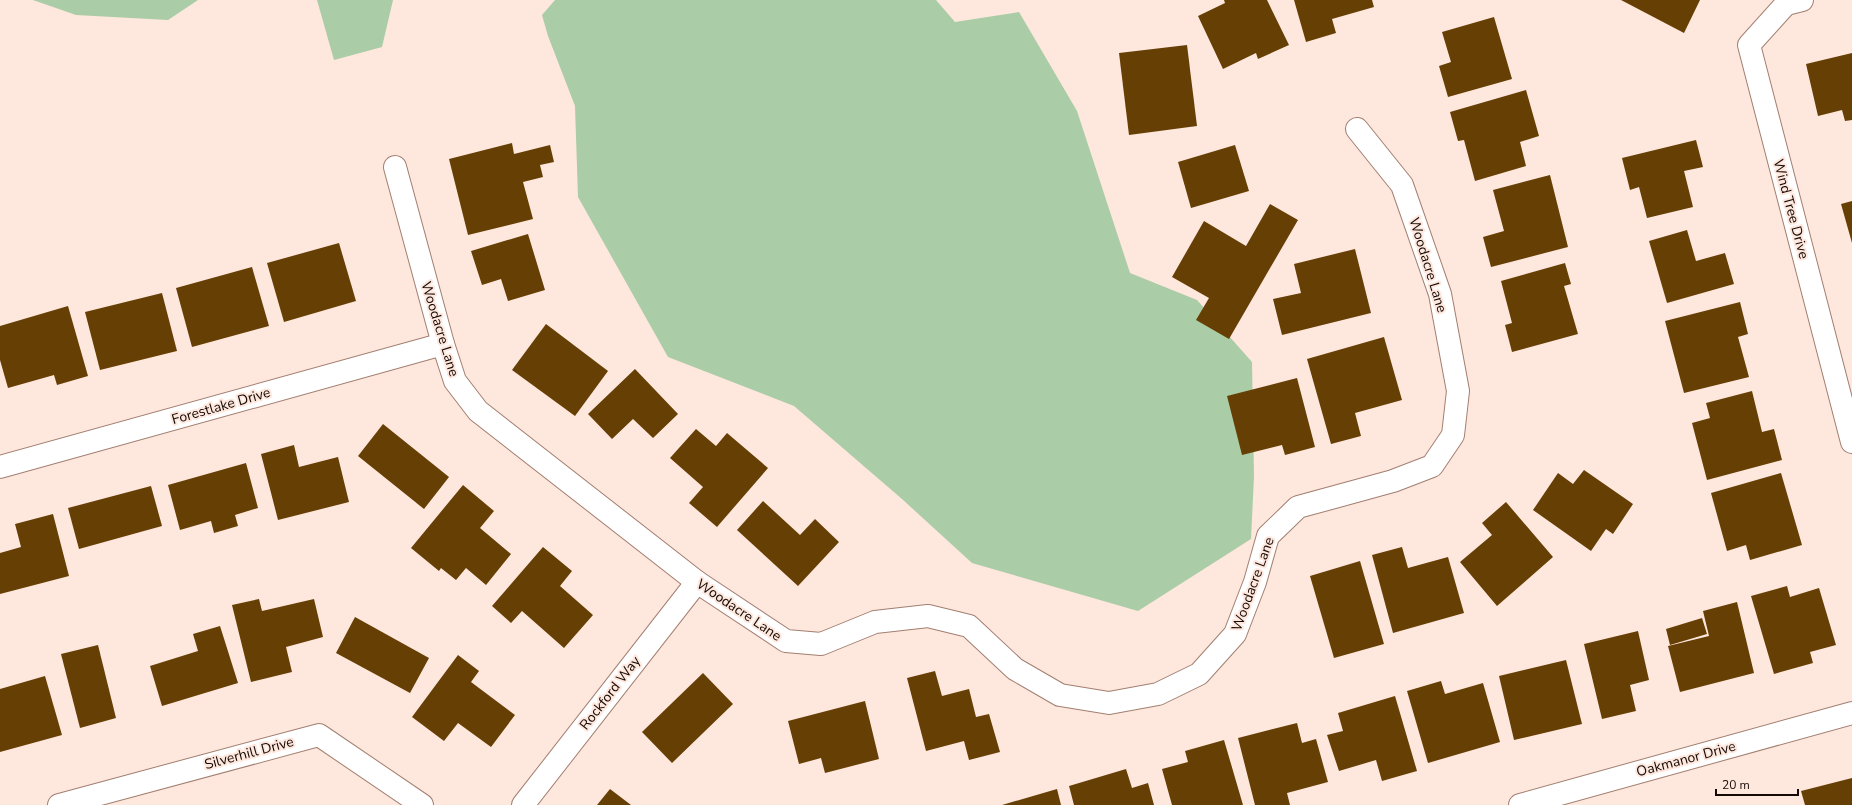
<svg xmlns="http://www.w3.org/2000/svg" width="1852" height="805" viewBox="0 0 1852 805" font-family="'Nunito Sans',sans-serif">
<rect width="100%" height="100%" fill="#fee7dd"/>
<g fill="#aacca6">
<path d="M33,0h165l-30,20 -92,-5z"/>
<path d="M317,0h76l-11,47 -48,13z"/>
<path d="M555,0h381l19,22 64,-10 58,99 53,162 67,27 55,62 2,114 -3,63 -113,72 -166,-48 -70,-64 -108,-93 -126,-49 -90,-160 -3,-91 -27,-70 -6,-21z"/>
</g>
<g fill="#663f04">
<path d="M1224,0h43l22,45 -31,14 -2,-6 -33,16 -25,-53 27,-13z"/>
<path d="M1294,0h78l2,7 -42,12 4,14 -30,9z"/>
<path d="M1621,0h79l-16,33z"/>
<path d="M1494,17l18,62 -64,18 -9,-31 12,-4 -9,-30z"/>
<path d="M1187,45l10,81 -68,9 -10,-82z"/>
<path d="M1852,53v67l-7,1 -3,-11 -24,6 -12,-52z"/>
<path d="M1526,90l13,46 -19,6 6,24 -51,15 -11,-41 -6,1 -8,-29z"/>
<path d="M1696,140l7,27 -19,4 9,36 -46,11 -8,-31 -9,3 -8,-32z"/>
<path d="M512,143l2,11 36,-9 4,17 -14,3 3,12 -20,5 10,37 -65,16 -19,-76z"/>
<path d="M1235,145l14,46 -58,17 -13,-46z"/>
<path d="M1550,175l18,72 -77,20 -8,-30 21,-6 -11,-41z"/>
<path d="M1852,201v42l-11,-39z"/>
<path d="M1270,204l28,16 -69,119 -33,-19 13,-22 -37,-21 32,-56 42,25z"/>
<path d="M1687,230l9,31 29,-8 9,31 -67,19 -18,-62z"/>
<path d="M528,234l17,56 -37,11 -7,-22 -19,6 -11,-34z"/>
<path d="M339,243l17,58 -72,21 -17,-59z"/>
<path d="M1355,249l16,64 -89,22 -9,-36 28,-6 -7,-29z"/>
<path d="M1565,263l6,21 -7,2 14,48 -66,18 -7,-27 7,-2 -11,-42z"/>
<path d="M252,267l17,59 -77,21 -16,-59z"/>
<path d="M162,293l15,58 -77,19 -15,-58z"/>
<path d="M1740,302l8,32 -10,3 11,40 -65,16 -19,-72z"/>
<path d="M68,306l20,70 -31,9 -3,-10 -46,13 -8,-28v-34z"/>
<path d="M546,324l62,47 -33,45 -63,-46z"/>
<path d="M1384,337l18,63 -47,13 6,23 -30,8 -24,-85z"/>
<path d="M635,369l43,45 -25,24 -20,-19 -21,20 -24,-25z"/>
<path d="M1297,378l18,69 -30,8 -3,-10 -40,10 -15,-59z"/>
<path d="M1752,391l10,41 12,-3 8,31 -75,20 -15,-57 18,-5 -4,-15z"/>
<path d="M383,424l66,53 -25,32 -66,-53z"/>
<path d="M696,429l20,17 11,-13 41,35 -51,59 -28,-24 14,-16 -33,-29z"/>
<path d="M294,445l5,22 39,-10 11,45 -71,18 -17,-66z"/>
<path d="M246,463l12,45 -23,7 3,11 -24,7 -3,-12 -31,9 -12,-45z"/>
<path d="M1584,470l49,34 -20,30 -7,-5 -15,22 -58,-41 25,-37 15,11z"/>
<path d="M1781,473l21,72 -52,15 -4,-15 -19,6 -16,-58z"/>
<path d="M463,485l31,26 -14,17 31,26 -25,31 -20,-17 -10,12 -15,-12 -2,3 -28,-23z"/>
<path d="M151,486l11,40 -83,23 -11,-41z"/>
<path d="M763,501l37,34 15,-16 24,23 -41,44 -61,-56z"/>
<path d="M1506,502l47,55 -56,49 -37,-44 32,-27 -10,-12z"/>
<path d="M53,514l16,62 -69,18v-41l21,-6 -6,-23z"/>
<path d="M543,547l29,24 -12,15 33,29 -29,33 -42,-37 -11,12 -19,-17z"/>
<path d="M1402,547l6,21 40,-11 16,56 -71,20 -21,-78z"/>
<path d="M1360,561l24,83 -50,14 -24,-82z"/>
<path d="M1787,586l3,11 29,-9 17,57 -26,7 3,11 -39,11 -23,-78z"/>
<path d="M259,599l3,12 52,-12 9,38 -37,10 6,25 -41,10 -19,-77z"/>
<path d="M1737,602l17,71 -74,19 -12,-46 41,-10 -6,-25z"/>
<path d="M355,617l74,41 -19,35 -74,-40z"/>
<path d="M1702,618l5,16 -37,11 -4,-16z"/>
<path d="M220,626l18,57 -76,23 -12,-40 48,-15 -5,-17z"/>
<path d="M1638,631l11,49 -19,5 6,26 -34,8 -18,-75z"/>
<path d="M98,645l18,73 -36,10 -19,-74z"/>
<path d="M458,655l21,16 -8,11 44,33 -24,32 -33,-24 -14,18 -32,-24z"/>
<path d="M1566,660l16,64 -68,16 -15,-64z"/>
<path d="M935,671l7,25 27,-7 7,28 13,-3 11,38 -31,8 -5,-19 -38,10 -19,-73z"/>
<path d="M703,673l30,31 -61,59 -30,-31z"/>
<path d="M45,676l17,59 -62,17v-63z"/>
<path d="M1441,681l4,13 38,-11 17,59 -72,21 -21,-72z"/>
<path d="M1395,696l22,75 -35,10 -6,-21 -37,11 -12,-36 16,-4 -5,-18z"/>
<path d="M865,701l14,58 -54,14 -4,-15 -22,6 -11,-43z"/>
<path d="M1297,723l5,20 14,-4 12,43 -41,11 3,12h-35l-17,-67z"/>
<path d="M1224,740l19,65h-71l-10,-36 26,-7 -3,-11z"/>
<path d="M1126,769l6,19 16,-5 6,22h-80l-5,-19z"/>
<path d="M1852,778v27h-47l-4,-14z"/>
<path d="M610,789l21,16h-34z"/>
<path d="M1057,789l4,16h-59z"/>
</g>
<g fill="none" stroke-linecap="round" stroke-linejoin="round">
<defs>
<g id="minor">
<path d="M1802,0l-16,4 -37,41 103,397"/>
<path d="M395,167l48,177 12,37 23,30 219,171 89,59 35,3 54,-22 53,-6 41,10 46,43 45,26 49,8 49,-9 41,-20 36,-40 20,-52 13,-46 30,-29 95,-26 39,-15 21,-31 5,-44 -18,-97 -38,-109 -45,-56"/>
<path d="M0,467l443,-123"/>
<path d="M59,805l260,-70 103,70"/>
<path d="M523,805l174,-223"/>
<path d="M1520,805l332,-92"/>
</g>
</defs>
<use href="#minor" stroke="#a27f70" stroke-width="24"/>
<use href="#minor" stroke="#fff" stroke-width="22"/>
</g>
<g text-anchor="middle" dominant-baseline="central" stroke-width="4" stroke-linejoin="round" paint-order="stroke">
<g font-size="14" fill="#150905" stroke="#fee7dd">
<text transform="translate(1791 209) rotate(75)">Wind Tree Drive</text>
<text transform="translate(1428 265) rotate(73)">Woodacre Lane</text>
<text transform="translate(440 329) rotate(73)">Woodacre Lane</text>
<text transform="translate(221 406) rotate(-16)">Forestlake Drive</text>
<text transform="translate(1253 584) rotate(-70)">Woodacre Lane</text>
<text transform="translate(739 610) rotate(34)">Woodacre Lane</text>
<text transform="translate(610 693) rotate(-52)">Rockford Way</text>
<text transform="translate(249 753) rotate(-15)">Silverhill Drive</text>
<text transform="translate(1686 759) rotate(-15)">Oakmanor Drive</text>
</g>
</g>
<path d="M1716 789v6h82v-6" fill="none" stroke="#150905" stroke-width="2"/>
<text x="1722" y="789" font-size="12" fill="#150905" stroke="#fee7dd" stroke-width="3" paint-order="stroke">20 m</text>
</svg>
